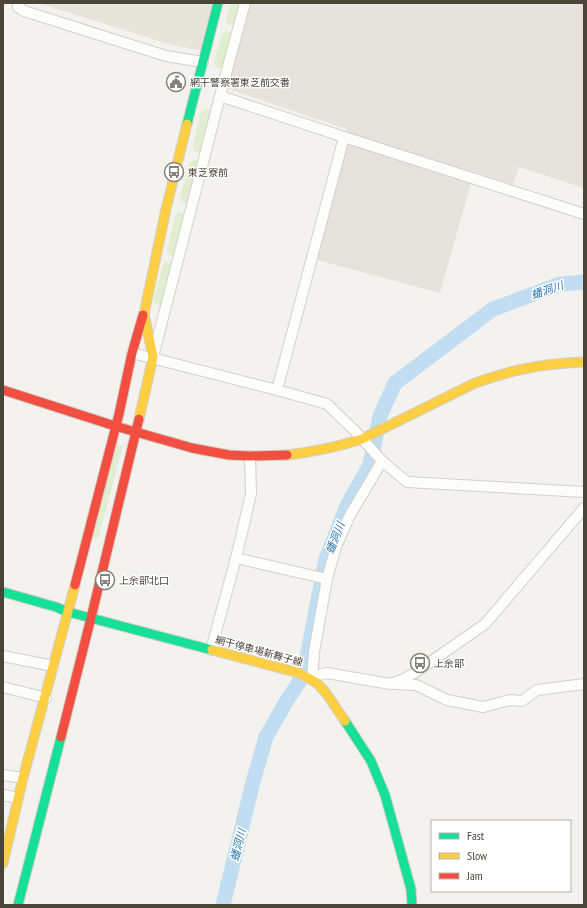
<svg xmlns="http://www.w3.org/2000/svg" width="587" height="908" viewBox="0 0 587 908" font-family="'PT Sans Narrow','Noto Sans JP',sans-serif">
<rect width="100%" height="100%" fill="#f4f2ee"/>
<path fill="#e7e4dc" d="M38,3h175l-11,45 -5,2 -25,-5z"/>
<path fill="#e6e2de" d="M251,3h333v185l-65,-21 -6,18 -39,-13 -34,121 -127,-34 34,-130 -119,-40z"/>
<g fill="#e1eecf">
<path d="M231,3h10l-6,20 -4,2c-3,-1 -5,-1 -5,-5z"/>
<path d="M225,31l5,1 1,2v4l-8,28 -4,2 -5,-3v-5l8,-26z"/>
<path d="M204,109h5l2,3 -10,39 -4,1 -4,-2v-6l8,-32z"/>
<path d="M192,160h5l2,2 -11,41c-4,1 -7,-1 -8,-5l9,-35z"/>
<path d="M178,213h5l2,2 -11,41h-2l-5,-2v-5l8,-33z"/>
<path d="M166,262h4l2,2 -11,41h-2l-5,-2v-6l9,-32z"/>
<path d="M111,443l12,3 -25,93 -12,-4z"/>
</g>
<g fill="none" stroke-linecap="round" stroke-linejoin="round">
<path stroke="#c0ddf1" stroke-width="15" d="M223,905l30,-123 13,-45 20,-35 13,-20 8,-25 19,-98 21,-53 23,-41 10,-49 15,-33 98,-74 67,-25 24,-2"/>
<defs>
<g id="street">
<path d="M18,3v4l6,4 41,13 101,32 37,6"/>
<path d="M220,96l124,41 240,77"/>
<path d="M132,353l145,37 50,14 29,28 26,29 25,21 177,10"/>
<path d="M154,353l66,-257 25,-93"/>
<path d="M277,390l67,-253"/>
<path d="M236,558l91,21"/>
<path d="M211,650l25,-92 15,-64 -1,-38"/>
<path d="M3,656l50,10"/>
<path d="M312,679l6,-4 9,-2 63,11 12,-4 14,-8 69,-48 99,-116"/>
<path d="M312,679l2,-27 13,-73 9,-32 13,-30 33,-56"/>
<path d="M395,684l21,1 31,15 36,7 27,-7 12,1 15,-11 47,-6"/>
<path d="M3,687l43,11"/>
<path d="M3,775l20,3"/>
<path d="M3,795l15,3"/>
</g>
<g id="fast">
<path d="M187,124l31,-121"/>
<path d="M3,592l53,15 12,5 144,38"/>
<path d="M345,721l26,40 14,34 26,94 1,16"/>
<path d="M18,905l43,-168"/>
</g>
<g id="slow">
<path d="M139,419l14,-62 -9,-43 22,-105 21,-85"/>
<path d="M287,455c26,-3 50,-8 75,-16l113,-56c18,-6 35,-12 54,-15 18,-4 36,-5 55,-6"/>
<path d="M212,650l87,23 18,10 9,10 19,28"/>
<path d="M3,863l20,-85 52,-193"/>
</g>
<g id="jam">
<path d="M3,390l112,36 77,22 37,7 21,1 37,-1"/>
<path d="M75,585l44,-171 13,-61 11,-38"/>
<path d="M61,737l30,-119 48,-199"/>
</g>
</defs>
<use href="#street" stroke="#d2d0cb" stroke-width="12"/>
<use href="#fast" stroke="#d3cfc5" stroke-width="11"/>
<use href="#slow" stroke="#d3cfc5" stroke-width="11"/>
<use href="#jam" stroke="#d3cfc5" stroke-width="11"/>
<use href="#street" stroke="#fdfdfc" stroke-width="10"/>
<use href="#fast" stroke="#16e098" stroke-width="9"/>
<use href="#slow" stroke="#ffcf43" stroke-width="9"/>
<use href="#jam" stroke="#f24e42" stroke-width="9"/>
</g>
<defs>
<symbol id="civic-ring" viewBox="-11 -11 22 22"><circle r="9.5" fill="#fff" stroke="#868178" stroke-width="1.5"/><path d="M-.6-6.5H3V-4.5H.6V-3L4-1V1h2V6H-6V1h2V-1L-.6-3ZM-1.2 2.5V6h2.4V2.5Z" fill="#868178"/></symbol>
<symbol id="bus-ring" viewBox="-11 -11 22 22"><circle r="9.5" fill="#fff" stroke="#868178" stroke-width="1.5"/><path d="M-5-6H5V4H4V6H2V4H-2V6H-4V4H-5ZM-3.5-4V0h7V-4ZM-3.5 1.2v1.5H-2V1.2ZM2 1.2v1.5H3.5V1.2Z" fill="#868178"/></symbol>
</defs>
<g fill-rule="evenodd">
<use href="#civic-ring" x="165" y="71" width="22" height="22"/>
<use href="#bus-ring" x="163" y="161" width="22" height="22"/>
<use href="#bus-ring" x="94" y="569" width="22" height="22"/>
<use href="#bus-ring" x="409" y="652" width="22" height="22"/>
</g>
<g text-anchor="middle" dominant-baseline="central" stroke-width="3" stroke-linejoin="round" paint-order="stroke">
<g font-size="10" fill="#4b4439" stroke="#fff" text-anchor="start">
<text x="190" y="82">網干警察署東芝前交番</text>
<text x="188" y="172">東芝寮前</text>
<text x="119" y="580">上余部北口</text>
<text x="434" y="663">上余部</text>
</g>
<g font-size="10" fill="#4b4439" stroke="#fff">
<text transform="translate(259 651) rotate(15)">網干停車場新舞子線</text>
</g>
<g font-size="11" font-style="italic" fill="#2e7ab2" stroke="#fff">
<text transform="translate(547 290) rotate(-18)">蟠洞川</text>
<text transform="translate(335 538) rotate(-69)">蟠洞川</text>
<text transform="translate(238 845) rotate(-76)">蟠洞川</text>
</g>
</g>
<rect width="587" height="908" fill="none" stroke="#4b4439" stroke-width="8"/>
<rect x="431" y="820" width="140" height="72" fill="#ffffff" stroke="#b7b4b0"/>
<rect x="439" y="833" width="20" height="6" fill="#16e098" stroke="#b7b4b0"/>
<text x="467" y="840" font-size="12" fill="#4b4439">Fast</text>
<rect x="439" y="853" width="20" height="6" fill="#ffcf43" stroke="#b7b4b0"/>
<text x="467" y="860" font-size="12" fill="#4b4439">Slow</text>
<rect x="439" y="873" width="20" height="6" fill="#f24e42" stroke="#b7b4b0"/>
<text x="467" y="880" font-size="12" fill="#4b4439">Jam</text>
</svg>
